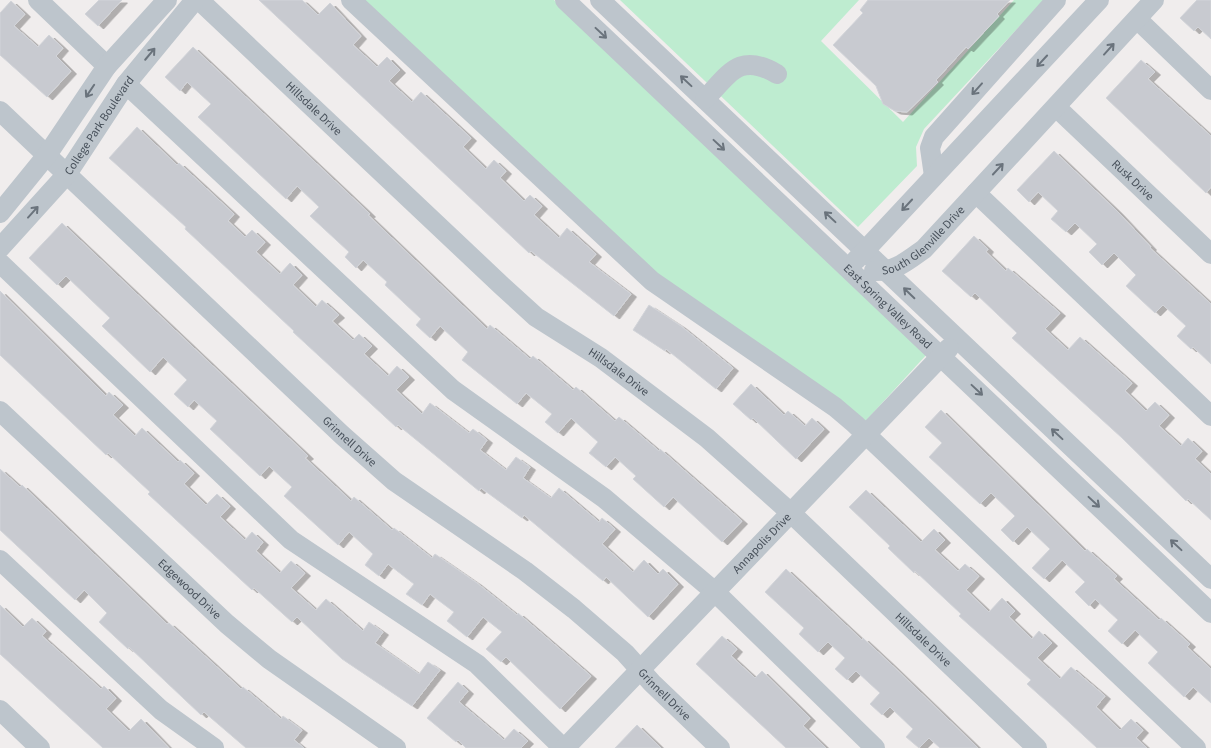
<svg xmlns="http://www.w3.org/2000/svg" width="1211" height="748" viewBox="0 0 1211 748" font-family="'Source Sans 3',sans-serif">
<defs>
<filter id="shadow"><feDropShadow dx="5.5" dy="3" stdDeviation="0" flood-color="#0004"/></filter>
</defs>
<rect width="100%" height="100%" fill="#f0eded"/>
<g fill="#beecd0">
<path d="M360,0h194l374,353 -67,73 -207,-150z"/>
<path d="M620,0h239l-38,41 82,81 111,-122h30l-120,129 -8,18 1,19 -59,61z"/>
</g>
<g fill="#c8cad0" stroke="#d2d4d9" filter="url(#shadow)">
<path d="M99,0h23l-24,26 -13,-12z"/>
<path d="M259,0h43l16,15 12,-12 31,33 -8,9 24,22 10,-10 13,13 -11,11 23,21 9,-10 50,46 -8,9 23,22 8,-9 12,11 -6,7 24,23 6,-6 12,11 -8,9 25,23 8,-10 29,26 -7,8 42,32 -17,22 -83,-65 -2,2z"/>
<path d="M868,0h142l-13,14 2,2 -31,33 -2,-2 -30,33 2,2 -31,30 -12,-1 -12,-7 -7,-18 -43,-41 30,-32 -3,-3z"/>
<path d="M1197,0h14v39l-13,-12 -4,4 -14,-13z"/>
<path d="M11,1l14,13 -11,12 24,21 11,-12 14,13 -7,8 15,15 -24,26 -47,-42v-42z"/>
<path d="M193,47l177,167 -2,1 119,114 3,-4 40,34 3,-3 40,34 3,-3 39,34 4,-4 40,34 1,-2 82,72 -20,21 -49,-45 -9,10 -31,-28 3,-3 -21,-19 -9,10 -17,-14 9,-11 -27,-24 -13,15 -13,-11 7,-8 -26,-21 -9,11 -55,-44 6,-8 -28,-26 -10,12 -14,-13 5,-6 -36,-34 2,-3 -24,-22 -7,8 -11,-11 4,-5 -39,-36 9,-9 -22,-21 -11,13 -88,-82 13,-13 -24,-22 -7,9 -15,-14z"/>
<path d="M1141,60l14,12 -7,7 63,57v51l-5,6 -100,-95z"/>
<path d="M137,127l40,38 2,-2 55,51 -6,7 17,16 7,-7 13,12 -9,10 24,22 10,-11 12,12 -9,10 23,22 6,-7 17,15 -7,6 21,19 6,-6 13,12 -8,8 24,22 9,-10 12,11 -13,13 26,24 8,-11 39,30 4,-4 14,11 -7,10 26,20 10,-13 14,10 -7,11 28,20 8,-10 40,34 3,-4 13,11 -13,15 31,28 11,-12 14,14 5,-5 15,15 -30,33 -42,-40 -3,4 -79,-66 -2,3 -41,-30 -2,3 -81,-66 -2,2 -103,-95 1,-1 -109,-102 1,-2 -77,-69z"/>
<path d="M1054,151l63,60 34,36 -1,1 61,56v60l-18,-17 -2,2 -14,-13 9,-10 -23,-21 -8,8 -29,-27 10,-11 -22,-22 -12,12 -13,-13 8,-8 -22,-21 -9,9 -15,-13 7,-8 -20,-19 -9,10 -12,-12z"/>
<path d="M62,223l246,233 -3,2 46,43 3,-4 38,33 2,-2 38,30 3,-4 42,29 40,32 1,-2 73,63 -31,33 -54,-52 -5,5 -15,-13 16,-17 -19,-15 -16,20 -20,-16 7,-9 -24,-18 -8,11 -16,-11 8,-10 -26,-20 -9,12 -14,-11 8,-11 -24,-22 -11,13 -54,-49 8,-9 -23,-21 -9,10 -50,-47 7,-8 -23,-21 -6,7 -14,-13 13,-14 -24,-23 -13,15 -48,-46 8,-8 -44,-42 -9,9 -28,-27z"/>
<path d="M974,236l14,13 -2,3 20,19 2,-3 52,45 -15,16 23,21 12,-13 52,46 -7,8 21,20 9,-9 14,13 -10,11 22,20 7,-8 14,13 -7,8 16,15v46l-23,-21 -2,2 -64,-63 -110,-100 5,-5 -42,-40 -4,4 -29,-26z"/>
<path d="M0,291l106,105 3,-4 14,13 -10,10 22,21 7,-8 36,34 2,-2 14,13 -10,11 22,21 11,-11 13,12 -10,11 25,23 7,-8 11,10 -7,9 24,22 11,-12 14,12 -14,15 25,22 10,-11 37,32 6,-9 14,10 -8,11 44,31 9,-12 12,8 -28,36 -70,-47 -45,-42 -5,5 -38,-34 -2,2 -104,-96 2,-2 -42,-39 -2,2 -106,-100z"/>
<path d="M649,305l32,21 52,42 -17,21 -50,-40 -1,2 -32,-21z"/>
<path d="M751,384l33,31 4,-4 17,15 7,-8 12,11 -28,30 -43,-41 -2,2 -18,-16z"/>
<path d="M941,410l144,141 2,-2 30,27 -3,3 45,41 2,-2 29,26 -3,3 24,22v34l-18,-16 -9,10 -36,-34 10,-11 -23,-22 -13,14 -14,-13 10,-11 -23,-21 -6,7 -14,-14 10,-10 -23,-22 -18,19 -12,-11 18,-19 -23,-22 -14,15 -12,-12 14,-14 -24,-23 -11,11 -51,-47 13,-14 -17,-16z"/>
<path d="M0,469l20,18 2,-2 145,139 2,-1 72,66 2,-2 38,32 2,-3 19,14 -8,10 10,8h-58l-42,-36 -3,3 -72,-68 -1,2 -29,-27 8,-9 -23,-23 -9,10 -75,-70z"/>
<path d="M866,490l55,52 13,-13 11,11 -10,10 23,21 7,-7 14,12 -13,14 23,22 13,-14 13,13 -6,6 23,22 7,-8 13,12 -15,15 23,21 11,-12 34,29 -9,11 24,23 11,-11 12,11 -7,8 11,10h-50l-40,-37 -30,-27 4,-4 -72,-64 2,-2 -46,-43 -1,2 -26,-25 2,-2 -41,-39z"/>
<path d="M786,569l76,71 1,-2 30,28 85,82h-38l-11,-10 -10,10 -13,-11 7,-8 -23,-22 -8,8 -12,-11 10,-11 -24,-22 -9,9 -12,-11 10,-11 -17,-16 -10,10 -19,-18 5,-6 -39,-36z"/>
<path d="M0,605l23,22 9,-9 14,13 -4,5 59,53 3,-3 12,12 -10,11 23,22 12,-12 28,29h-66l-103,-94z"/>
<path d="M722,636l15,13 -6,7 24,22 7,-7 48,47 -7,8 23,22h-40l-90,-84z"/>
<path d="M458,682l10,9 -9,11 45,38 10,-11 14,12 -7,7h-55l-8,-8 -2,2 -29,-24z"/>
<path d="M637,725l24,23h-46z"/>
</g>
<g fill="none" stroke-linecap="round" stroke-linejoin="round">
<g stroke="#bdc5cc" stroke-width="20">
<path d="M38,0l69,66"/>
<path id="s1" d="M199,0l303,286 34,31 65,41 106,80 84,75 246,235"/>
<path d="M351,0l301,281 183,126 20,17 341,324"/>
<path id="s2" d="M565,0l646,613"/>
<path d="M600,0l611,579"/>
<path d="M1137,19l74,71"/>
<path d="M126,84l327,306 151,108 111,94 160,156"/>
<path d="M705,99c25,-26 35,-47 72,-25"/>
<path id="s3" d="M1056,107l155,147"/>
<path id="s4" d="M0,111l342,324 52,46 131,90 49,38 51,44 27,30 68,65"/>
<path d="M934,176l-4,-28 4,-11 122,-137"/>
<path d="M976,193l235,223"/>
<path d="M0,213l47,-58 60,-89 60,-66"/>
<path id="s5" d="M0,248l67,-74 59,-90 69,-84"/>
<path d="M856,260l243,-260"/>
<path d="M0,263l291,277 186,124 86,84"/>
<path id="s6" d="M874,271c21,1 33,-10 50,-22l230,-249"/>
<path id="s7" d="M0,411l227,213 42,35 127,89"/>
<path d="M0,560l161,150 53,38"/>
<path d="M0,710l40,38"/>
<path id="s8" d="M565,748l384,-400"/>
</g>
</g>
<defs><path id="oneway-shaft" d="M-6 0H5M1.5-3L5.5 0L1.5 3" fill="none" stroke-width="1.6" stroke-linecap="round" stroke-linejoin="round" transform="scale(1.25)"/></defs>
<g stroke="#6a737c">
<use href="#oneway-shaft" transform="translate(601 33) rotate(43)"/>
<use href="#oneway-shaft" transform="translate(1109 49) rotate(-48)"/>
<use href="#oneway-shaft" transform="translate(150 54) rotate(-50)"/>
<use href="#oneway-shaft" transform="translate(1042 61) rotate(133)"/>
<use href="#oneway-shaft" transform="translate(686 81) rotate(-137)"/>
<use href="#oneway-shaft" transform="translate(977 89) rotate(132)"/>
<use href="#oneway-shaft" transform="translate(90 91) rotate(124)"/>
<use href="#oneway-shaft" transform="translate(719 145) rotate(43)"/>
<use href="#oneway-shaft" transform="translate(998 169) rotate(-47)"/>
<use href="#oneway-shaft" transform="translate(907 205) rotate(133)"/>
<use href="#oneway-shaft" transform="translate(33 212) rotate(-48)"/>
<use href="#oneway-shaft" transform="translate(830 217) rotate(-137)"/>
<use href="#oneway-shaft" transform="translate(909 293) rotate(-136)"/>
<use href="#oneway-shaft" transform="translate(977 390) rotate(43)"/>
<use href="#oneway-shaft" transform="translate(1057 434) rotate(-137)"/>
<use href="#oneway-shaft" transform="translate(1094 502) rotate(43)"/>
<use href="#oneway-shaft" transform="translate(1176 545) rotate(-137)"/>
</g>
<g text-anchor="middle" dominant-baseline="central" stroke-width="4.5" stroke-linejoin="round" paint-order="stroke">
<g font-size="12" fill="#47505a" stroke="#fff">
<text stroke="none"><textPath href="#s1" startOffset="158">Hillsdale Drive</textPath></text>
<text stroke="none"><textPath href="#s5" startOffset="158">College Park Boulevard</textPath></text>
<text stroke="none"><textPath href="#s3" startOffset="106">Rusk Drive</textPath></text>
<text stroke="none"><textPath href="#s6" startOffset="60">South Glenville Drive</textPath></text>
<text stroke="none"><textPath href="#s2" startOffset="445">East Spring Valley Road</textPath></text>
<text stroke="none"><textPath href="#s1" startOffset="562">Hillsdale Drive</textPath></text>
<text stroke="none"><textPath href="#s4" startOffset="481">Grinnell Drive</textPath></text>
<text stroke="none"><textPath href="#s8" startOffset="284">Annapolis Drive</textPath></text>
<text stroke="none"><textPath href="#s7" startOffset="260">Edgewood Drive</textPath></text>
<text stroke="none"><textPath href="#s1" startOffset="968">Hillsdale Drive</textPath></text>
<text stroke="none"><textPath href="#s4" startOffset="886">Grinnell Drive</textPath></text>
</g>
</g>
</svg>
